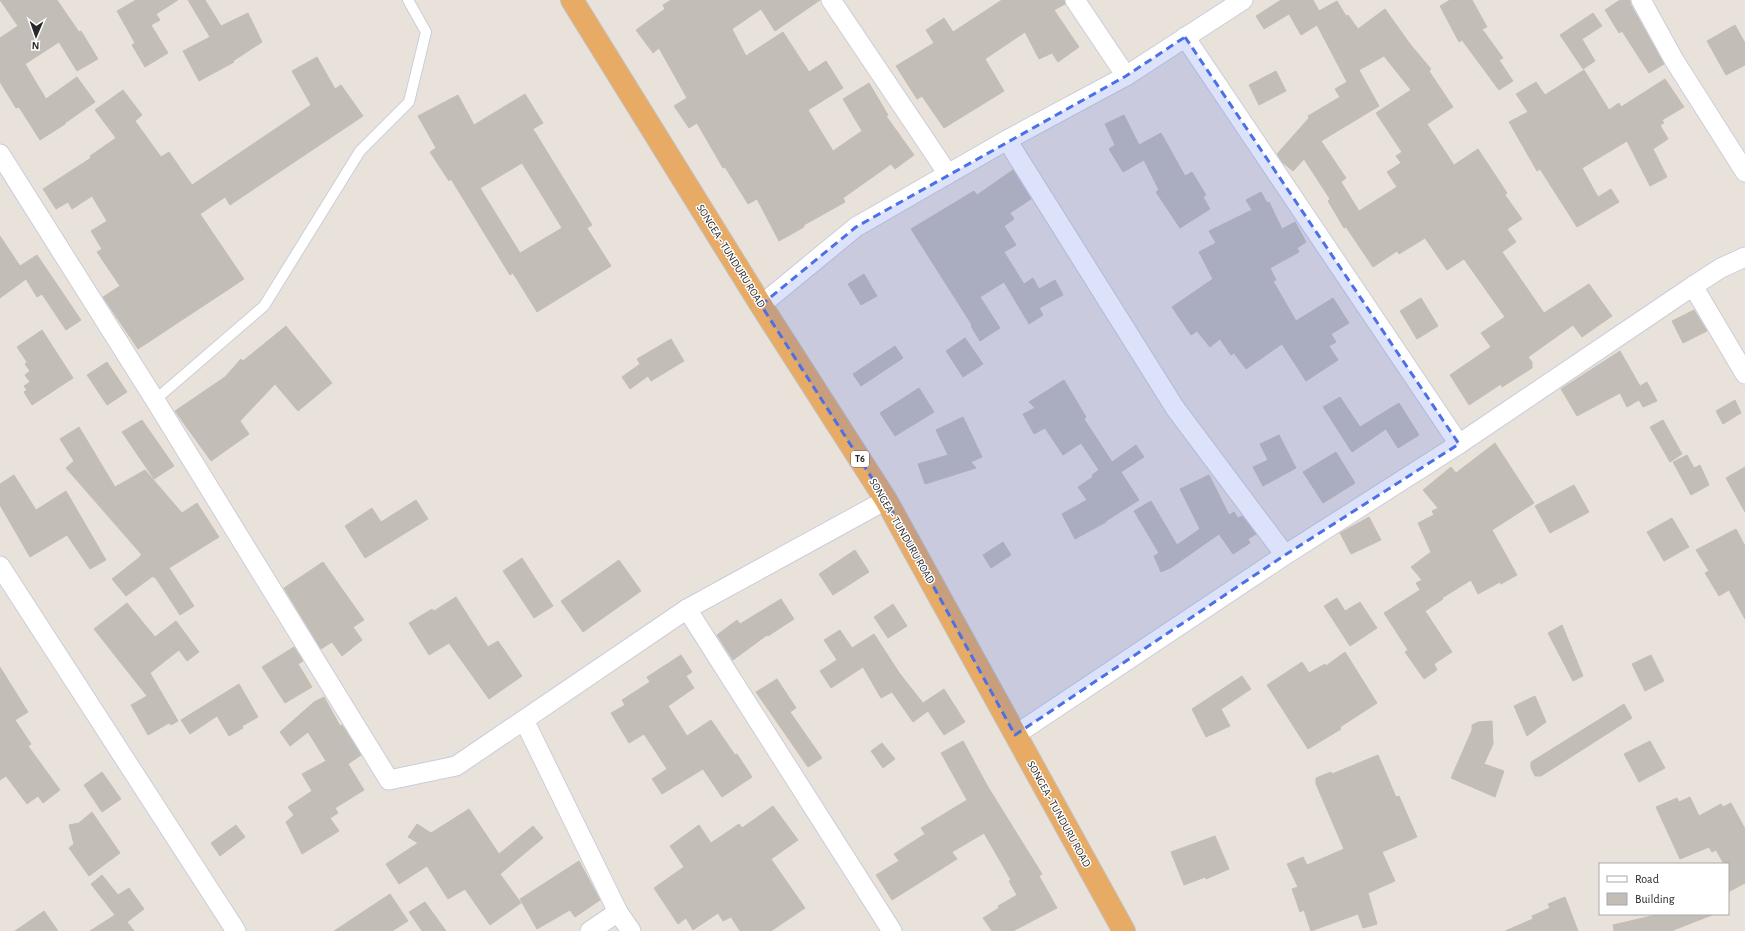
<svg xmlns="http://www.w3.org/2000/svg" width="1745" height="931" viewBox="0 0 1745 931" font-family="'Alegreya Sans',sans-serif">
<rect width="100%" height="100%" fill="#e9e2db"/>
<g fill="#c2bdb7" stroke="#c4beb5" fill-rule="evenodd">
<path d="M0,0h57l22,32 2,-1 17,28 -21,12 -18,-29 -34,22 21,35 31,-22 18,25 -30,21v1l-25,16 -21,-33 -3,1 -16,-26v-44l18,-12z"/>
<path d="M136,0h42l-22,14 4,6 -9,5 17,28 -23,14 -13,-22 3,-2 -18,-32z"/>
<path d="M188,0h17l16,26 27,-13 14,29 -29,19 1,1 -35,19 -16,-30 27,-14z"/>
<path d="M671,0h149l-45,31 -14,-22 -29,20 14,27 37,-24 26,40 17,-11 17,27 -35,22 25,41 29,-20 -19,-32 26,-16 19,32 -2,1 28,39 -19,14 -4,-5 -48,34 2,4 -41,23v2l-25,14 -22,-42 -9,5 -23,-37 -2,1 -26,-45 -8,5 -15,-22 13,-8 -28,-50 -6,5 -17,-23 29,-21 -2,-4z"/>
<path d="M1002,0h62l1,4 -11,6 25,37 -21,15 -6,-9 -13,6 -14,-27 -40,27 19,32 -60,37 -22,-32 -5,3 -21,-33 38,-23 -8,-13 18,-12 9,14z"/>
<path d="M1281,0h32l6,11 18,-10 9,15 2,-1 10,14 27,-20 25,35 21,25 -2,2 24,36 -26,17 27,41 24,-16 29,44 -2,2 17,24 -15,10 9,13 -14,10 42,61 45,-29 23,32 -30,21 -9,-12 -45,32 4,5v6l-30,19 -1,-3 -32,21 -19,-30 41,-28 -10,-14 24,-16 -41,-58 -17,11 -22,-32 -26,16 -2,-3 -24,16 -27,-40 -2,1 -16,-27 2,-2 -26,-40 -11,12 -11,-9 -5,-8 32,-36 -1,-2 32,-19 -5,-8 12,-7 -30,-57 -16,10 -12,-21 -25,15 -8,-13zM1384,56l27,34 -35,23 26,39 -6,4 5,7 -14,9 10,15 -38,24 -18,-29 5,-4 -25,-37 58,-35 -20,-36z"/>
<path d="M1450,0h22l15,27 -5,2 21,29 -4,2 14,21 -14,9 -37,-50 -3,2 -19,-36z"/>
<path d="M1620,0h10l1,5 33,59 -15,9 -27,-42 -3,2 -14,-23z"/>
<path d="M1593,13l9,13 -20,13 13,22 -12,8 -23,-34z"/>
<path d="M1735,25l10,18v22l-19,10 -19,-34z"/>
<path d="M317,57l18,32 6,-4 22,31 -133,89 -5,-8 -25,17 44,65 -106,70 -35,-52 17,-11 -23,-34 5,-3 -11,-18 16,-10 -15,-25 -20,13 -4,-7 -12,7 -13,-20 48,-31 -1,-2 26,-18 -21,-28 28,-20 19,25 -7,6 26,36 8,-5 23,33 119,-80 -19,-34z"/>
<path d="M1584,70l25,40 10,-7 2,4 44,-28 19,28 -22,13 2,3 -4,2 8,14 -15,10 14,28 -17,9 -23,-45 -45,27 16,29 13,-8 8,13 -42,25 -37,-58 -3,2 -28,-49 19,-10 -12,-18 20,-12 9,13z"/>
<path d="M1276,71l10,20 -27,14 -10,-20z"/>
<path d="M525,94l18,29 -10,6 59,96 -5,3 24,38 -74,46 -24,-39 -3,2 -59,-96 -2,2 -19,-29 6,-4 -18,-32 40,-21 16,30zM522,163l40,65 -42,25 -40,-65z"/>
<path d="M1124,115l15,30 22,-12 24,43 7,-4 14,23 -3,2 7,12 -30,19 -24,-36 3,-2 -15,-30 -21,12 -14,-23 6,-4 -10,-21z"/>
<path d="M1013,170l18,29 -21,14 4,6 -10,7 12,19 -12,7 20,32 9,-6 6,11 16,-9 8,15 -24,13 4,7 -14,9 -25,-42 -24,15 20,31 -20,13 -9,-15 1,-1 -61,-96 63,-38 3,4z"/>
<path d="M1261,192l6,11 2,-1 13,27 13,-7 11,20 -9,6 2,4 -29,16 6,12 -3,1 23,40 37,-23 16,25 -18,11 5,8 -7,4 9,14 -32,21 -24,-37 -36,25 -12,-16 -3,2 -11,-16 -10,8 -13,-16 -6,4 -19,-28 41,-28 -14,-27 17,-9 -7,-12 43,-21 -6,-10z"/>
<path d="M0,236l20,30 17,-11 44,65 -15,10 -24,-36 -5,3 -11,-18 -26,19z"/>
<path d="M864,274l13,22 -16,9 -13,-21z"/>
<path d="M1421,298l17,28 -21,13 -17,-28z"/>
<path d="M1694,310l13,21 -24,12 -11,-22z"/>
<path d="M286,326l46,57 -34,28 -23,-27 -35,37 9,13 -38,27 -36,-50 50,-34 16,-18 2,2z"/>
<path d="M42,330l31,48 -41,27 -8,-13 3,-2 -3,-4 6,-4 -5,-7 5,-4 -5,-7 2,-2 -10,-15z"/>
<path d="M965,338l18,26 -20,13 -17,-26z"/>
<path d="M671,339l13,22 -33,20 -3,-5 -18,13 -8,-12 18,-13 -3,-5z"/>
<path d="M895,346l8,12 -42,28 -8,-12z"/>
<path d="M1620,351l20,35 7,-4 10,19 -14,6 -4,-7 -12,7 -7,-14 -43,23 -16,-27z"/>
<path d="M107,362l20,30 -20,13 -20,-30z"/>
<path d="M1064,380l22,37 -2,2 28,43 24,-17 8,12 -23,15 18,28 -33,21v1l-31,17 -13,-25 25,-14 -9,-13 15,-10 -1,-2 7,-5 -18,-27 -18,12 -18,-27 -11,6 -11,-20 12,-6 -6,-6z"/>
<path d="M919,388l15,24 -39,24 -15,-23z"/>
<path d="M1340,397l20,30 39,-24 20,32 -21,13 -12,-19 -34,23 -29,-45z"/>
<path d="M1735,400l6,13 -18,11 -7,-13z"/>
<path d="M963,417l19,40 -11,5 5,6 -51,16 -7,-20 30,-9 -12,-25z"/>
<path d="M142,420l32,46 -20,13 -32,-47z"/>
<path d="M1663,420l19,34 -12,8 -20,-35z"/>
<path d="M79,427l36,60 30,-17 37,43 15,-10 22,34 -50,31 25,38 -14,9 -25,-38 -1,1 -1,-2 -27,20 -14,-17 28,-22v-1l2,-1 -76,-87 8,-7 -14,-22z"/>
<path d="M1279,435l17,33 -33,18 -10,-19 15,-7 -8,-16z"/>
<path d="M1495,443l39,60 -42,27 25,45 -16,9 -1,-2 -22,12 -7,-14 -29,18 1,1 -18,12 27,41 -18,12 3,6 -13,9 -19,-27 3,-2 -24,-37 36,-23 -4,-7 6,-3 -11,-13 20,-15 -13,-29 16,-8 -2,-4 6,-3 -15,-18 28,-23 5,6z"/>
<path d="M1336,452l19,31 -32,20 -20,-31z"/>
<path d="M1687,455l7,13 6,-3 9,20 -18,10 -18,-33z"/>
<path d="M1745,467v45l-19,-34z"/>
<path d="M14,475l22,35 30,-19 40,69 -16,9 -23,-34 -37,22 -30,-52v-21z"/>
<path d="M1209,475l20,40 5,-3 4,6 4,-2 14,18 -8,5 2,4 -17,11 -14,-20 -47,33 -11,5 -7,-16 5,-3 -25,-42 17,-10 26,44 23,-16 -20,-40z"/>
<path d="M1574,485l15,27 -39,21 -15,-27z"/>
<path d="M416,500l12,19 -63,39 -20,-32 27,-18 9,14z"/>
<path d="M1369,517l12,23 -30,14 -11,-21z"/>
<path d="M1672,518l17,29 -25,14 -17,-29z"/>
<path d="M1736,529l9,17v73l-16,-29 -10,6 -14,-23 4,-2 -13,-21z"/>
<path d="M1003,542l8,13 -20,13 -8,-13z"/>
<path d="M855,550l14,22 -36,23 -14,-21z"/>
<path d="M522,558l31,48 -19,12 -31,-47z"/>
<path d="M619,560l22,31 -58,41 -22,-31z"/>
<path d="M323,562l41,58 -11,7 9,13 -20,16 -10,-14 -11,7 -37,-61z"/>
<path d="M456,597l32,50 10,-6 24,35 -33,23 -40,-56 -20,12 -20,-32 23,-14 2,2z"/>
<path d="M1337,598l8,13 15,-9 17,26 -27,18 -26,-40z"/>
<path d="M781,599l13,20 -26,17 -1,-1 -34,25 -16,-25 20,-15 3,4z"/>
<path d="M127,603l28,34 21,-16 23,31 -12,9 -8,-11 -29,23 28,48 -7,4 -2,-2 -21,12 -17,-30 16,-9 -53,-67z"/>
<path d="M893,604l14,22 -19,12 -14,-21z"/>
<path d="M1562,625l21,51 -10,5 -25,-48z"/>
<path d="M840,630l12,18 22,-14 26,40 23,29 21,-14 21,33 -21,13 -16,-24 -15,11 -21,-30 -11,6 -18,-31 -32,21 -11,-17 17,-11 -13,-20z"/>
<path d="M294,647l9,14 -5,3 14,23 -27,16 -23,-36z"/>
<path d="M1345,652l32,51 -37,24 1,2 -33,20 -41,-64 35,-23 7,11 16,-9 1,2z"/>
<path d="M681,655l11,17 -6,4 8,12 -26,18 19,30 24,-16 24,35 2,-1 15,23 -30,20 -19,-28 -41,25 -10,-15 15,-10 -23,-35 -15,9 -18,-30 14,-8 -3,-5 28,-18 -3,-5z"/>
<path d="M1651,655l13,26 -19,10 -13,-27z"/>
<path d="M0,667l28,45 -13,8 16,24 -3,2 32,44 -17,13 -5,-7 -11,8 -21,-28 -6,4z"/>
<path d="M1242,676l9,13 -30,20 9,17 -24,11 -14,-28z"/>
<path d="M777,679l19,29 -6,4 32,46 -14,9 -52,-75z"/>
<path d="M239,684l19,33 -16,9 1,2 -14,8 -12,-20 -27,18 -9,-14z"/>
<path d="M1535,696l11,26 -19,14 -13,-30z"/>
<path d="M324,697l16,29 2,-1 19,30 -13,9 16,26 -29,18 3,5 -8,5 9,13 -37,23 -16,-32 8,-7 -6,-8 24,-16 -10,-17 24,-13 -18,-29 -18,14 -10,-14 34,-30z"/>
<path d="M1624,704l8,14 -91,58h-6l-4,-8v-6z"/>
<path d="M1492,721l1,23 -9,20 20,7 -9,26 -44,-19 21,-48v-5l6,-3z"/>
<path d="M963,741l25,46 54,87 -3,2 18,32 -44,23h-21l-9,-13 16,-10 -1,-2 19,-11 -8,-14 2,-1 -27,-47 -32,19 5,7 -65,41 -16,-25 23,-14 -5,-7 31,-20 -4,-6 46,-28 -26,-47z"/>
<path d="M1650,741l15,27 -26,14 -15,-28z"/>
<path d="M882,743l13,16 -12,9 -12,-17z"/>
<path d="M1378,755l18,42 3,-1 18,41 -35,15 13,29 -27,12 9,31 -14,4 -5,-14 -47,17 -7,-21 -4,2 -8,-23 6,-2 -11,-23 16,-7 4,8 37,-16 -28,-65v-6l15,-6 1,2z"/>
<path d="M102,772l19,27 -19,13 -18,-27z"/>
<path d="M1690,797l9,19 22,-12 2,3 8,-4 14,26v54l-17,9v-28h-4l-8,-14 -4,2 -3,-5 -29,12 -24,-52 21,-9 2,4z"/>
<path d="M773,806l25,34 -27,19 34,49 -34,23h-31l-9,-14 -8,4 -5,-8 -25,17 -7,-12 -8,6 -24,-36 30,-21 -14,-21 29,-21 12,18 28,-19 3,4z"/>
<path d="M469,809l30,45 34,-28 10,12 -43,36 21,29 -31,22 -25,-36 -17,10 -21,-33 -28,18 -13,-20 32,-21 -10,-6 9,-13 14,9z"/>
<path d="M92,812l28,41 -31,23 -20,-28 5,-4 -5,-19 10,-2z"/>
<path d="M236,825l9,12 -25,19 -9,-13z"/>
<path d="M1215,836l14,33 -23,10 -1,-2 -21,8 -13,-33z"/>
<path d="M579,861l21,39 -25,17 -5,-7 -33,19 -17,-30z"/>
<path d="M102,875l16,20 11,-7 15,21 -17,13 7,9h-44l25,-16 -24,-31z"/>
<path d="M390,894l18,27 -16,10h-58z"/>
<path d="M1565,897l13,34h-73l28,-12 -1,-3 18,-8 -2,-4z"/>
<path d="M425,902l21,29h-24l-13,-19z"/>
<path d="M44,911l14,20h-43z"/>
<path d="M1660,914h51l1,1 -41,16h-57l-1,-6z"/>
</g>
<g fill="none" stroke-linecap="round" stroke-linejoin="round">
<defs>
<path id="service" d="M155,400l109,-94 96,-155 49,-49 17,-70 -18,-32"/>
<g id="minor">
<path d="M831,0l117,174"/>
<path d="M1075,0l51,76"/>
<path d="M1641,0l33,60 71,112"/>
<path d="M1185,37l274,407"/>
<path d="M1007,140l168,268 110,147"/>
<path d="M0,154l155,246 234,380 67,-14 231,-157 199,-109"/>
<path d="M1693,286l52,88"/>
<path d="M761,305l95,-78 151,-87 119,-64 117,-76"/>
<path d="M0,566l236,365"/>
<path d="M687,609l205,322"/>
<path d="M524,720l94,192 13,19"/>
<path d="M1015,735l270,-180 174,-111 234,-158 28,-18 24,-11"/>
<path d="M590,931l28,-19"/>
</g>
<path id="trunk" d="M572,0l189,305 125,195 238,431"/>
</defs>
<use href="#service" stroke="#cacdd9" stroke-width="12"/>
<use href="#minor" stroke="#cacdd9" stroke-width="21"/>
<use href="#trunk" stroke="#c3c3c3" stroke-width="24"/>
<use href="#service" stroke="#fff" stroke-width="10"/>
<use href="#minor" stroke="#fff" stroke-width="19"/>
<use href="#trunk" stroke="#e7ab65" stroke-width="22"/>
</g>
<path fill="#4b70e7" fill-opacity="0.2" stroke="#4b70e7" stroke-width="3" stroke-dasharray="8 5" stroke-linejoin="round" d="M1185,37l274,407 -174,111 -270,180 -129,-235 -125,-195 95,-78 270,-151z"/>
<g text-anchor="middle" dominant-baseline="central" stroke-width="3" stroke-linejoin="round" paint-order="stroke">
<rect fill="#fff" stroke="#686868" stroke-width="1" x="851" y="451" width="18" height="16" rx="3"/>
<g font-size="10" font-weight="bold" fill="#282828">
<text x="860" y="459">T6</text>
</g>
<g font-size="11" fill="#282828" stroke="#fff">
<text transform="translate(731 256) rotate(58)">SONGEA - TUNDURU ROAD</text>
<text transform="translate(902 531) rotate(60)">SONGEA - TUNDURU ROAD</text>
<text transform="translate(1059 814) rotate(61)">SONGEA - TUNDURU ROAD</text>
</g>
</g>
<rect x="1599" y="863" width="130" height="52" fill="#ffffff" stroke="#a9a9a9"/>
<rect x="1607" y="876" width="20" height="6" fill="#ffffff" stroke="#a9a9a9"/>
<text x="1635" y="883" font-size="12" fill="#282828">Road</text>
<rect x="1607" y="893" width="20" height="12" fill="#c2bdb7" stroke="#a9a9a9"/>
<text x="1635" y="903" font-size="12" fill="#282828">Building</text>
<g transform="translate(36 36) rotate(182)" stroke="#ffffff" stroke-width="3" paint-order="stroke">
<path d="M0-3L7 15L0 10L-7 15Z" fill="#282828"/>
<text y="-6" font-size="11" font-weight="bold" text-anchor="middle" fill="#282828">N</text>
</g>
</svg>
